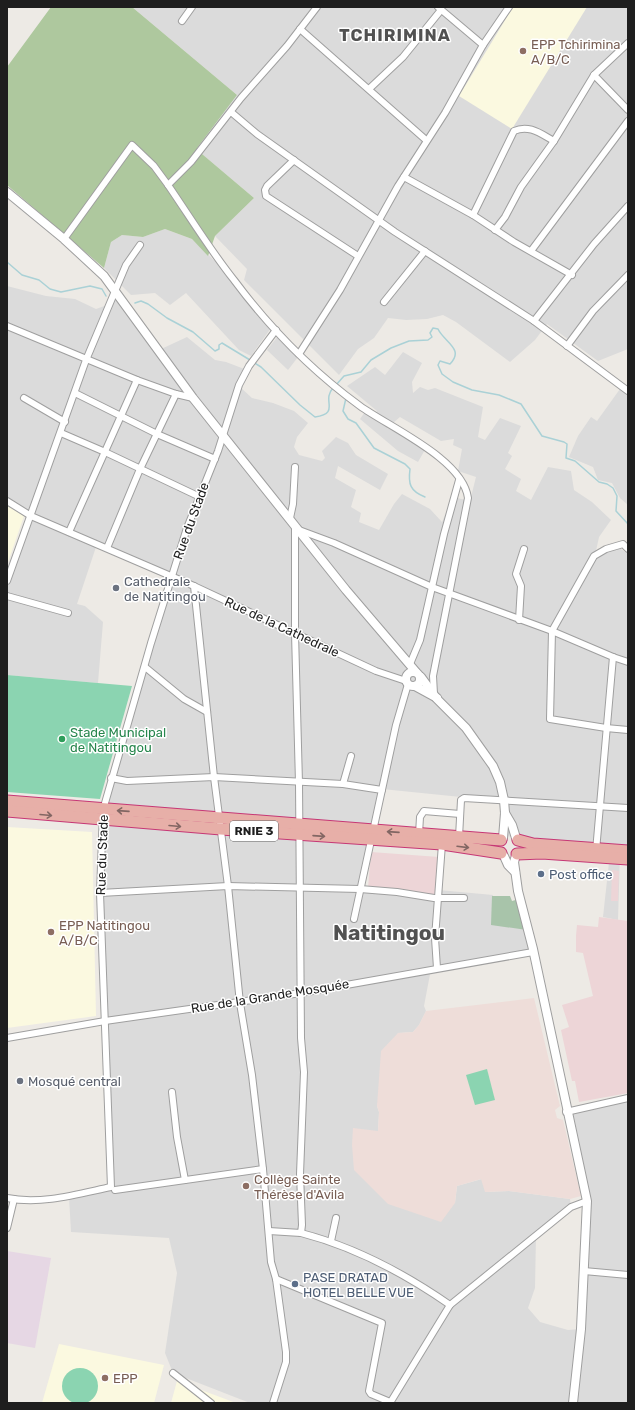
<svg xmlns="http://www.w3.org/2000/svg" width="635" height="1410" viewBox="0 0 635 1410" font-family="Rubik,sans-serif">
<rect width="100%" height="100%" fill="#edeae5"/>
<g fill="#dbdbdb">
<path d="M132,7h496v342l-30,12 -51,-37 -12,16 -25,22 -54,-40 -13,-7 -16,4 -21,1 -18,-2 -14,20 -16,11 -19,26 -95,-95 3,-11 -32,-33 39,-38 -52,-44 -5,-6 40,-53z"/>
<path d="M165,229l27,10 28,27 51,62 -20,28 -12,-6 -53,-57 -16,12 -15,-12 -24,2 -27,-27 7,-26 11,-7 21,2z"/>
<path d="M7,286l39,10 29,3 21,10 14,-5 6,-14 43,60 28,-13 28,23 11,2 21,8 -8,16 13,12 21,5 21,8 14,12 -11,14 -3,10 5,8 23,6 3,-3 -3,-7 14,-14 12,6 8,12 32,19 -8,16 -42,-24 -3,12 21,12 -5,17 10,6 -2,9 20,8 15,-26 8,-10 28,15 12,13 11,-25 17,4 6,-24 -18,-6 4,-22 -9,-4 1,-6 -13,2 -41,-24 -13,11 39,20 -8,14 -20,-11 -38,-32 5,-7 8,6 4,-7 -30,-25 28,-19 10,8 18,-23 19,11 -10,19 1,11 7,-6 8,3 7,-2 48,19 -5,30 7,3 15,-22 21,8 -13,27 4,3 -7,13 16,10 -5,12 15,9 17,-33 23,4 3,19 18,12 19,18 -12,17 -3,14 19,-6 10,7 3,-15v318l-8,-1 -2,66 -15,-3 7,-64 -103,-17 -2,-38 -44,-1 -79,-8 -10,42 -269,-21 69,-233 -75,-33 -20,60 8,2 18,16 -5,61 -91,-8v-101l23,-61 -23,-14z"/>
<path d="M278,336l20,21 -10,13 -21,-20z"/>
<path d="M620,389l8,5v111l-8,-7 -8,-15 -14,-3 -5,-13 -24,-10 9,-21 13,-19 6,4z"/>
<path d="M101,821l268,18 -10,52 76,8 3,-9 55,5 -1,4 35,31 4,20 -100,19 -7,37 2,5 -7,14 -6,7 -15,1 -21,73 2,6 -1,19 77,72 2,-17 25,-7 4,13 23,-1 61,8 1,8 -35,29 -1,52 -7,20 12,14 28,8 12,-1 5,-118 -18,-99 61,-13v304h-378l-77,-30 -8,-20 12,-80 -8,-35 -98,-6 -2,-35 46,-7 -10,-170z"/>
</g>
<g fill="#edd5d7">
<path d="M371,852l68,5 -4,41 -25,-6v-2l-42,-2z"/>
<path d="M612,870l7,1 -1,30h-7z"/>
<path d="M599,917l29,4v172l-49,9 -4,-21h-3l-11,-51 8,-3 -7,-22 31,-9 -10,-43 -7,-1v-16l1,-11 21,2z"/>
</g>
<path fill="#e6d7e4" d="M7,1251l44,7 -16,90 -28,-5z"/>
<g fill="#fbf9e0">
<path d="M513,7h74l-75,122 -53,-33z"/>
<path d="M7,506l17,10 -17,49z"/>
<path d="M7,827l85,5 4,184 -89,12z"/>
<path d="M59,1344l105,21 -10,38h-112z"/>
<path d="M177,1381l59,22h-65z"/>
</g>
<path fill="#eeddd9" d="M534,998l26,108 -5,4 2,8 6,2 18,76 -11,3 -61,-8 -24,1 -4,-13 -24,7 -2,17 -14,19 -53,-18 -34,-34 -2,-25 1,-17 25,3 1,-19 -2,-6 4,-55 17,-18 15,-1 6,-7 7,-14z"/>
<path fill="#aec89e" d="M51,7h81l105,88 -40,53 5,6 52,44 -39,38 -7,20 -16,-17 -27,-10 -22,8 -21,-2 -11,7 -7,26 -97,-83v-118z"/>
<path fill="#a8c4aa" d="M492,896h18l2,5 7,-2 8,31 -36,-5z"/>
<g fill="#8bd4b1">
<path d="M7,675l125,11 -32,113 -93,-7z"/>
<path d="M487,1069l8,31 -20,5 -9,-30z"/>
<circle cx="80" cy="1386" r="18"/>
</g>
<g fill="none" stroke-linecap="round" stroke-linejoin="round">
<g stroke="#aad1d6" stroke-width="1.5">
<path d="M7,262l15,13 17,5 11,9 11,3 29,-6 12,3 4,7"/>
<path d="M135,303l6,-2 7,3 19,14 26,14 22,19 4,-2v-4l3,-2 28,17"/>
<path d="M253,362l8,5 39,38 15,12c26,-4 6,-16 18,-29"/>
<path d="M336,385l8,-9 17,-4 10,-12 20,-12 18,-7 19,-1 4,-3 -2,-4 3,-5 5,1c6,13 27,20 12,35l-10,-3 -2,4 4,9 11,8 19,8 27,5 22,9 21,32 22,6 3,2 -1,14 9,3 24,21 8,2 6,4 4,8 -1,15 12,13"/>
<path d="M346,398l-3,13 5,8 8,4 18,25 31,16 5,5c-2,15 0,22 15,28"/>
</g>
<defs>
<g id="minor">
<path d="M317,7l-30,39 -46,52 -50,64 -23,23c22,32 42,65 66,95 35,47 78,91 126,126 29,21 103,53 108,92l-35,178 1,18"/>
<path d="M438,7l45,38"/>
<path d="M182,21l10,-14"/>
<path d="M300,29l126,111"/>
<path d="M594,75l34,35"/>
<path d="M369,89l34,-32 38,-47"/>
<path d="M231,112l26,22 138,98 139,89 94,70"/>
<path d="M294,160l-27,26 -2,4 1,6 92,60"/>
<path d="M404,177l69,38 41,27 58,33"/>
<path d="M473,215l41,-84c15,-7 27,3 40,10"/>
<path d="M495,230l10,-13 16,-30 33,-46 40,-66 34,-32"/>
<path d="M64,239l68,-94 22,21 14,19"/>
<path d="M531,251l97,-130"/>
<path d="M384,302l41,-51"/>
<path d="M534,321l60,-77 34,-38"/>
<path d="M7,326l130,54 39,14 17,4"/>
<path d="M567,346l26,-35 35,-36"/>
<path d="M299,354l41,-64 58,-104 47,-73 38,-68 26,-38"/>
<path d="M75,393l82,41 58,25"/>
<path d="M24,398l41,24"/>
<path d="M61,433l44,19 95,45"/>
<path d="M7,501l24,15 163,70 182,85 30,10"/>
<path d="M290,518l3,-14 2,-37"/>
<path d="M299,530l35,13 98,44 120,44 61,26 15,5"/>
<path d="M69,532l68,-152"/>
<path d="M107,548l33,-79 36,-75"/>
<path d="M628,549l-5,-5 -17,5 -12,7 -42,75 -2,88 56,9 22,2"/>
<path d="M7,581l79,-221 40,-95 14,-20"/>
<path d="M194,586l20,191 14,109 12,117 12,72 11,94 8,93 5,17 10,73v10l-13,41"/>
<path d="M7,596l61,17"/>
<path d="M519,620l2,-34 -5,-12 8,-25"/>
<path d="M410,664l10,-24 24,-106 15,-54"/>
<path d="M145,667l39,32 23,13"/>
<path d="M111,778l16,3 87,-4 129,7 39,6"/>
<path d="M343,784l8,-28"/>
<path d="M419,834l1,-17 4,-6 36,3"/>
<path d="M459,837l2,-37 3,-2 164,10"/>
<path d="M596,851l17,-194"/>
<path d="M100,893l128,-7 132,3 37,3 37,6h30"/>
<path d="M354,919l42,-194 12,-41"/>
<path d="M437,968l-2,-30 7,-94"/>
<path d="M7,1038l98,-17 196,-28 232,-41"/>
<path d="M172,1092l5,45 8,43"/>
<path d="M566,1112l62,-14"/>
<path d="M115,1190l148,-21"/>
<path d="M7,1198c34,7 71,-4 104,-11l-11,-294 3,-83 48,-167 36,-115 31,-77 21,-66 10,-19 27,-36"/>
<path d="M7,1228l7,-29"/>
<path d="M269,1231l32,2 1,-8 -2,-51 4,-102 -3,-34 -2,-255 -4,-150v-107"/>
<path d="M301,1233c54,14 103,40 149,72"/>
<path d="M331,1241l5,-23"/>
<path d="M584,1271l44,4"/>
<path d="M276,1279l106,44 -13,68 2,3 19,8"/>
<path d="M173,1373l38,30"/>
<path d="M390,1403l60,-98 121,-98 16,-6"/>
</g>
<g id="tertiary">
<path d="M7,192l57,47 40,37 89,122 153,192 70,82"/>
<circle cx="413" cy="679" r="7"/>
<path d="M421,677l16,22 29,29 27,38 7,16 4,18 1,13 -2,25"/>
<path d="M415,686l22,12"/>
<path d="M505,813l7,12 4,13"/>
<path d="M516,855l-2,7 4,29 15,58 54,252 -6,128 -8,74"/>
<path d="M504,856l4,9 7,7"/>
</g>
<g id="trunk">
<path d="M7,801l494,39"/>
<path d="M7,811l214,18 221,15 59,9"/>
<path d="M518,840l15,4 95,7"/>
<path d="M517,854l25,-1 86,6"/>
</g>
</defs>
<use href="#minor" stroke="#9f9f9f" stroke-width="8"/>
<use href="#tertiary" stroke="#9f9f9f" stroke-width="10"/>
<use href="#trunk" stroke="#c63775" stroke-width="13"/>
<use href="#minor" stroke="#fff" stroke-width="6"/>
<use href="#tertiary" stroke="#fff" stroke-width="8"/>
<use href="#trunk" stroke="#e7afa8" stroke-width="11"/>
</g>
<defs><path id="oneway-shaft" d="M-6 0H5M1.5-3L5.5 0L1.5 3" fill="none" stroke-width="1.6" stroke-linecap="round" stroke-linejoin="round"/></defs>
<g stroke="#826663">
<use href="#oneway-shaft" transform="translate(123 811) rotate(-176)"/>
<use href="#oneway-shaft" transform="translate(46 815) rotate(5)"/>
<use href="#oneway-shaft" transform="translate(175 826) rotate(5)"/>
<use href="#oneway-shaft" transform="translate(393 832) rotate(-176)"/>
<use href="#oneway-shaft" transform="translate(319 836) rotate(4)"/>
<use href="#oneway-shaft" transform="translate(463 847) rotate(7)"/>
</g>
<g fill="#8d6e63" stroke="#fff" stroke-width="1.5">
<circle cx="523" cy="51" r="4"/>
<circle cx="51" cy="932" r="4"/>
<circle cx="246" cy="1186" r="4"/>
<circle cx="105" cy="1378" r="4"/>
</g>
<g fill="#6b7280" stroke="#fff" stroke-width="1.5">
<circle cx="116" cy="588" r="4"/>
<circle cx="20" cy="1081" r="4"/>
</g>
<circle fill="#2e9e5b" stroke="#fff" stroke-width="1.5" cx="62" cy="739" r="4"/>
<g fill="#5c6f8a" stroke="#fff" stroke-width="1.5">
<circle cx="541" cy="874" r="4"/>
<circle cx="295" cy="1284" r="4"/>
</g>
<g text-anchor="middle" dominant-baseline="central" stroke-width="3" stroke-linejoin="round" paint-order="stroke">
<rect fill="#fff" stroke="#626262" stroke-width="1" x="230" y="821" width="48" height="20" rx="3"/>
<g font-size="12" font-weight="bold" fill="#1e1e1e">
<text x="254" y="831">RNIE 3</text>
</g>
<g font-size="13" fill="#785e54" stroke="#fff" text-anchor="start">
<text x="531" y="44">EPP Tchirimina<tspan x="531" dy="15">A/B/C</tspan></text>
<text x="59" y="925">EPP Natitingou<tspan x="59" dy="15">A/B/C</tspan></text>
<text x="254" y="1179">Collège Sainte<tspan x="254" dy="15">Thérèse d'Avila</tspan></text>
<text x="113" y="1378">EPP</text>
</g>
<g font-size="13" fill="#1e1e1e" stroke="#fff">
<text transform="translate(191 521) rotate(-70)">Rue du Stade</text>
<text transform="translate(282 627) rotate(25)">Rue de la Cathedrale</text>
<text transform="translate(102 855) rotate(-88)">Rue du Stade</text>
<text transform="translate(270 996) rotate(-9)">Rue de la Grande Mosquée</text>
</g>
<g font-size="13" fill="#5b616d" stroke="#fff" text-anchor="start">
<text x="124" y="581">Cathedrale<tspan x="124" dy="15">de Natitingou</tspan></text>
<text x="28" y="1081">Mosqué central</text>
</g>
<g font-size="13" fill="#27864d" stroke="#fff" text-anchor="start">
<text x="70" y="732">Stade Municipal<tspan x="70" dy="15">de Natitingou</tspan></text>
</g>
<g font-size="13" fill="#4e5e75" stroke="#fff" text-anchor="start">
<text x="549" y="874">Post office</text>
<text x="303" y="1277">PASE DRATAD<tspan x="303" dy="15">HOTEL BELLE VUE</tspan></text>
</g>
<g font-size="17" font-weight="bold" letter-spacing="1" fill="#515151" stroke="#fff">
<text x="395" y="35">TCHIRIMINA</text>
</g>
<g font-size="21" font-weight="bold" fill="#515151" stroke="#fff">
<text x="389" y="932">Natitingou</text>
</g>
</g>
<rect width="635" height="1410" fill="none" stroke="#1e1e1e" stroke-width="16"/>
</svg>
